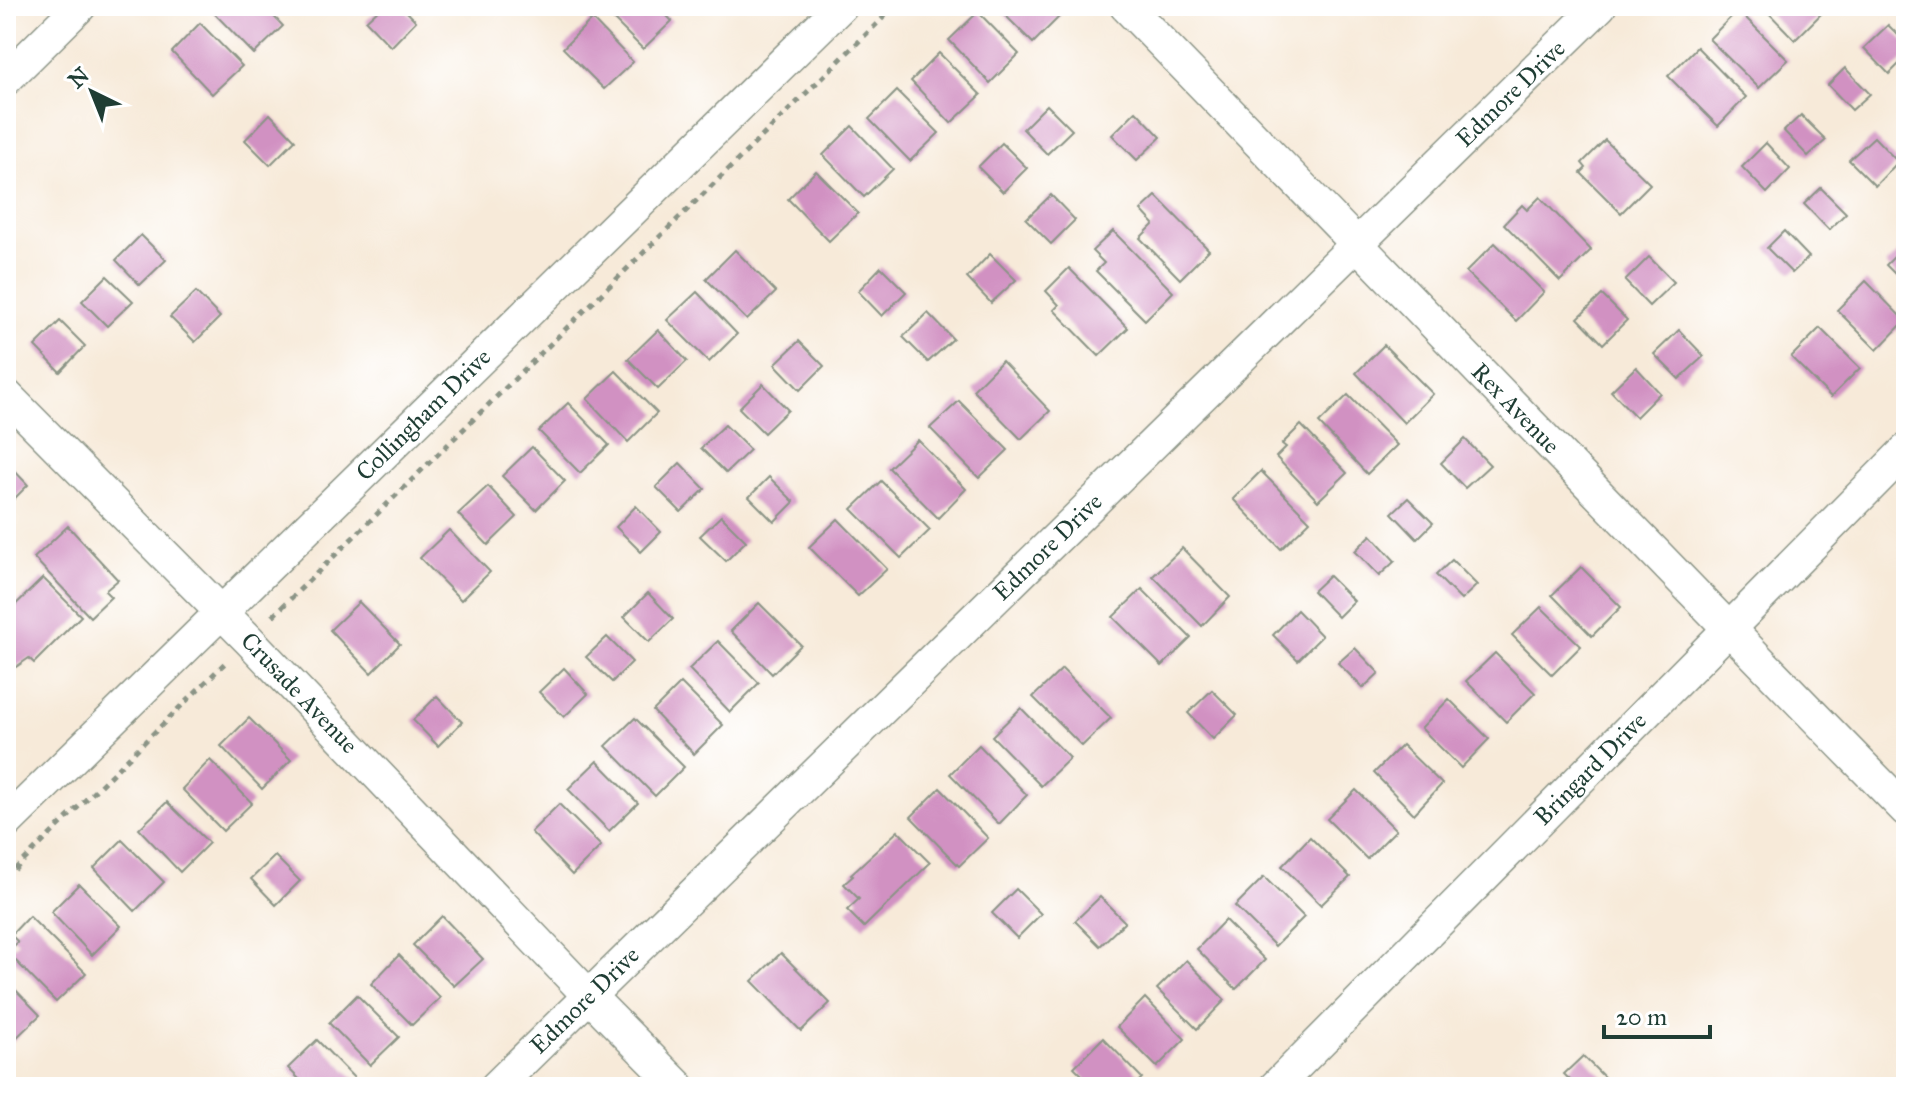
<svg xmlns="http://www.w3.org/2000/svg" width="1912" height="1093" viewBox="0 0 1912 1093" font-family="'IM FELL Great Primer',serif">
<rect width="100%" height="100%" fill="#fff"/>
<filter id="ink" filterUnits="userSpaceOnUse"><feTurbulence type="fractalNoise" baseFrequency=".0125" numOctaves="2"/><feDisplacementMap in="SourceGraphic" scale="16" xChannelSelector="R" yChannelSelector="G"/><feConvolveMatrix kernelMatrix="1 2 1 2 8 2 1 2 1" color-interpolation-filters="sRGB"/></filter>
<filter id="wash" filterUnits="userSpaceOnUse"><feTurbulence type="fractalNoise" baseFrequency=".006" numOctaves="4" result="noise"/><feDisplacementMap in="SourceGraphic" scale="32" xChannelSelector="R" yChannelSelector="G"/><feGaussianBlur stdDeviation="1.8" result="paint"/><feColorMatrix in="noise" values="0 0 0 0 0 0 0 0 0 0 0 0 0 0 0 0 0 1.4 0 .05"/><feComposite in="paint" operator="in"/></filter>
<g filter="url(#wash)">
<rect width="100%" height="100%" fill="#f7ead9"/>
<g id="blocks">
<g fill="#d191c2">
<path d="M219,6h45l19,20 -29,28 -41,-42z"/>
<path d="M382,6h19l15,15 -25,26 -25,-26z"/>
<path d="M600,6h57l15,15 -29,28z"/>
<path d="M996,6h56l9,9 -28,28z"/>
<path d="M1762,6h57l5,5 -29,29z"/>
<path d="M1738,10l50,50 -29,28 -50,-49z"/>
<path d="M978,12l41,42 -29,29 -41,-43z"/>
<path d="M592,19l41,43 -29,27 -41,-41z"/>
<path d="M200,23l42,43 -30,28 -40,-42z"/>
<path d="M1888,25l18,18v14l-17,17 -25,-26z"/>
<path d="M1697,47l49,50 -28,29 -50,-50z"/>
<path d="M939,53l42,42 -30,28 -40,-42z"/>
<path d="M1845,68l25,26 -18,16 -24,-25z"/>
<path d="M897,91l42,42 -29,28 -41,-42z"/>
<path d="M1047,105l25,25 -25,24 -24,-25z"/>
<path d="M1136,111l25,26 -24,23 -25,-25z"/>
<path d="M270,114l25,26 -25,25 -25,-25z"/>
<path d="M1801,115l25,25 -18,16 -24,-25z"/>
<path d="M852,126l41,43 -29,28 -41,-42z"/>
<path d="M1874,137l24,25 -23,24 -26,-26z"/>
<path d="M1605,140l45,44 -29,29 -40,-40 5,-5 -4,-5z"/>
<path d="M1002,143l25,25 -24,24 -25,-25z"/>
<path d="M1766,143l24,26 -23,24 -25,-26z"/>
<path d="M816,171l42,42 -29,28 -41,-42z"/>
<path d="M1821,188l25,25 -17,17 -25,-26z"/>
<path d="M1051,195l24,25 -24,24 -25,-25z"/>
<path d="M1156,196l53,54 -29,29 -40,-41 14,-14 -13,-14z"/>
<path d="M1540,197l51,53 -31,31 -56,-57 18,-19 5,5z"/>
<path d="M1113,231l60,61 -28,28 -49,-49 8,-8 -12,-12z"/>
<path d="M1784,231l25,26 -17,16 -25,-25z"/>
<path d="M141,235l25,25 -26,25 -24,-25z"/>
<path d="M1495,243l49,49 -28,29 -50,-49z"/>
<path d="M1906,245v40l-20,-20z"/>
<path d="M735,250l41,42 -29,28 -41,-41z"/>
<path d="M990,254l26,26 -25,23 -24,-25z"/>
<path d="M1649,257l25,25 -25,24 -24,-25z"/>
<path d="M881,267l25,25 -24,24 -24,-25z"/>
<path d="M1069,268l59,60 -29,28 -45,-46 5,-5 -13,-14z"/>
<path d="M107,276l26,25 -26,25 -25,-25z"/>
<path d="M1866,281l39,40 -28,29 -40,-40z"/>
<path d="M196,292l24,25 -25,25 -25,-25z"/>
<path d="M697,292l40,42 -28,28 -42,-42z"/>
<path d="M1602,295l25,25 -24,24 -25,-26z"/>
<path d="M928,313l25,26 -25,23 -25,-25z"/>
<path d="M60,321l25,25 -25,26 -25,-26z"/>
<path d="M1820,328l40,40 -29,29 -40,-40z"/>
<path d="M658,330l29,31 -29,28 -30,-30z"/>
<path d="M1679,330l25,26 -25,23 -25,-25z"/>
<path d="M799,341l25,25 -24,24 -25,-26z"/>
<path d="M1384,345l49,49 -29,29 -48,-50z"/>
<path d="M1002,361l48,50 -29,28 -48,-49z"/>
<path d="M1636,367l24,26 -24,24 -25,-26z"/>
<path d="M616,371l41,42 -29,29 -41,-43z"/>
<path d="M763,384l25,26 -24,23 -25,-25z"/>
<path d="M1348,395l49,50 -30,29 -48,-51z"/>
<path d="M959,401l49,49 -29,28 -49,-50z"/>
<path d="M568,403l41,42 -29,28 -41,-42z"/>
<path d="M725,425l25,25 -24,23 -25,-25z"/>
<path d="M1301,425l46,48 -29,28 -42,-44 10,-10 -4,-3z"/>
<path d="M1465,439l25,26 -25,23 -24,-25z"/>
<path d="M918,440l48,49 -28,29 -49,-50z"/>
<path d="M532,447l33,34 -29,29 -34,-34z"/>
<path d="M680,463l25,26 -24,23 -25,-25z"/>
<path d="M10,466l18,19 -22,22v-37z"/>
<path d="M1261,471l49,50 -29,28 -48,-50z"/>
<path d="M769,477l25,25 -20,20 -25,-25z"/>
<path d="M881,481l49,49 -29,28 -49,-49z"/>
<path d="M488,486l29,31 -29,28 -30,-31z"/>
<path d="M1408,498l25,25 -16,16 -25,-26z"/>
<path d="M636,506l25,26 -20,20 -25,-25z"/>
<path d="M721,516l25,25 -20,20 -26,-25z"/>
<path d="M838,519l49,50 -29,27 -49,-49z"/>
<path d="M68,526l50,54 -13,11 6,6 -21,20 -56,-59z"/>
<path d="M449,530l41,42 -29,28 -41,-42z"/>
<path d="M1371,535l24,26 -16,15 -24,-25z"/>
<path d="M1182,548l48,49 -28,29 -49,-50z"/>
<path d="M1452,560l25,25 -16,15 -25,-25z"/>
<path d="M1581,567l40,40 -29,29 -40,-41z"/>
<path d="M1329,576l25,25 -16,16 -25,-26z"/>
<path d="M43,578l38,38 -47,47 -5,-5 -13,9 -10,-10v-43z"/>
<path d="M1142,589l49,49 -29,28 -49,-49z"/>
<path d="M648,593l25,26 -24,23 -25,-25z"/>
<path d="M359,602l41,42 -29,29 -41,-43z"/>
<path d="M759,603l42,42 -29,29 -41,-43z"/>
<path d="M1541,607l40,39 -29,29 -40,-40z"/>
<path d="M1297,610l25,26 -24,24 -25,-25z"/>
<path d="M607,637l25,25 -20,20 -26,-25z"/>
<path d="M718,641l41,42 -29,29 -41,-43z"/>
<path d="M1355,648l24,25 -16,15 -25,-25z"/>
<path d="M1495,653l40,40 -29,29 -40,-41z"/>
<path d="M564,668l24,26 -24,23 -25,-25z"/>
<path d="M1062,669l49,49 -29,28 -49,-49z"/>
<path d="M681,683l42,42 -29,29 -41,-43z"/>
<path d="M1212,690l25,25 -24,24 -25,-26z"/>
<path d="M437,696l25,26 -24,24 -25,-26z"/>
<path d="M1449,699l40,40 -28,29 -40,-40z"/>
<path d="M1021,708l49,50 -29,28 -49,-50z"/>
<path d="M249,718l42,42 -29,29 -41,-43z"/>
<path d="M635,718l49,49 -29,29 -49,-50z"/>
<path d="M979,745l48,50 -28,29 -49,-50z"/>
<path d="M1402,745l40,39 -28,30 -40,-41z"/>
<path d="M210,760l42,43 -29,28 -41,-42z"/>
<path d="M597,761l41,42 -29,28 -41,-42z"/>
<path d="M940,788l48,50 -29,28 -48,-49z"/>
<path d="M1356,790l40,40 -29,29 -40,-40z"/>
<path d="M167,802l42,41 -29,29 -41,-43z"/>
<path d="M559,804l42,42 -29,29 -41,-43z"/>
<path d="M898,831l32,32 -66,64 -17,-17 12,-11 -15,-15 9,-8 -2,-2z"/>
<path d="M1310,837l40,40 -29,28 -39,-39z"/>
<path d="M122,840l42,42 -29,29 -41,-43z"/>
<path d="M275,856l25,25 -24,24 -25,-26z"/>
<path d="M1264,877l40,40 -29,29 -40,-40z"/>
<path d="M79,884l42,42 -29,29 -41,-43z"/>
<path d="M1016,889l25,25 -24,24 -25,-25z"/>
<path d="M1100,897l25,25 -25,24 -25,-25z"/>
<path d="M29,916l57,57 -30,29 -49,-50 11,-10 -7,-7z"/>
<path d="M442,916l41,43 -29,27 -41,-41z"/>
<path d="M1225,920l40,40 -29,29 -39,-40z"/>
<path d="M781,953l49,50 -29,28 -49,-50z"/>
<path d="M399,955l41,43 -28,27 -41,-41z"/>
<path d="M1186,960l39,40 -28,29 -40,-40z"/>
<path d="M6,980l34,35 -29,28 -5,-6z"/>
<path d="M357,995l42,42 -29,28 -41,-42z"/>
<path d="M1145,998l40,41 -28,28 -40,-40z"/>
<path d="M1103,1038l39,40 -9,9h-39l-20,-20z"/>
<path d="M317,1040l41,42 -5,5h-46l-19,-19z"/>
<path d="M1583,1056l25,25 -6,6h-25l-13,-13z"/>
</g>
</g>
</g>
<g filter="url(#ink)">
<use href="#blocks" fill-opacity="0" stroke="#8b9486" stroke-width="2"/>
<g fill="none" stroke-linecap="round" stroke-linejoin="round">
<defs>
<g id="street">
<path id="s1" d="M1126,6c261,267 518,538 780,804"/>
<path d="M6,79l74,-73"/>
<path id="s2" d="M6,395l243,245 340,356 90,91"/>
<path id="s3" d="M6,823l835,-817"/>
<path id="s4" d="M496,1087l1104,-1081"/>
<path id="s5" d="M1275,1087l631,-637"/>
</g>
</defs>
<use href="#street" stroke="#8b9486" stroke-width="35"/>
<g stroke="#8b9486" stroke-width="5" stroke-dasharray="6 6" stroke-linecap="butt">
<path d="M273,616l622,-610"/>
<path d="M6,878l220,-216"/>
</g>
<use href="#street" stroke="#fff" stroke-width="32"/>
</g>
</g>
<g text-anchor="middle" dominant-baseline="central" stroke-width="6" stroke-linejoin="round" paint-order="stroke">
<g font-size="24" fill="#1f3d34" stroke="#fff">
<text stroke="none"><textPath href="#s4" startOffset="1420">Edmore Drive</textPath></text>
<text stroke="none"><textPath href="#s1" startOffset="560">Rex Avenue</textPath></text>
<text stroke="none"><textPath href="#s3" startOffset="584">Collingham Drive</textPath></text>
<text stroke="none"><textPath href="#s4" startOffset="772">Edmore Drive</textPath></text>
<text stroke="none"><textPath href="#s2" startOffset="418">Crusade Avenue</textPath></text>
<text stroke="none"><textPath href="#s5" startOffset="448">Bringard Drive</textPath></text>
<text stroke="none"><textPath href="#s4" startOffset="124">Edmore Drive</textPath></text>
</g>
</g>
<rect width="1912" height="1093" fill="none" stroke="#fff" stroke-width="32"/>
<g transform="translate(92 92) rotate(317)" stroke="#ffffff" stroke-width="6" paint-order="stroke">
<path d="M0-6L14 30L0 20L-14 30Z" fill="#1f3d34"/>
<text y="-12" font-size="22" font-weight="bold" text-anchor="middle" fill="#1f3d34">N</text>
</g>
<path d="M1604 1025v12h106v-12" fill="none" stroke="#1f3d34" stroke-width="4"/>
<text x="1616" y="1025" font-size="24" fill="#1f3d34" stroke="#ffffff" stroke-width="6" paint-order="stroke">20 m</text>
</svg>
